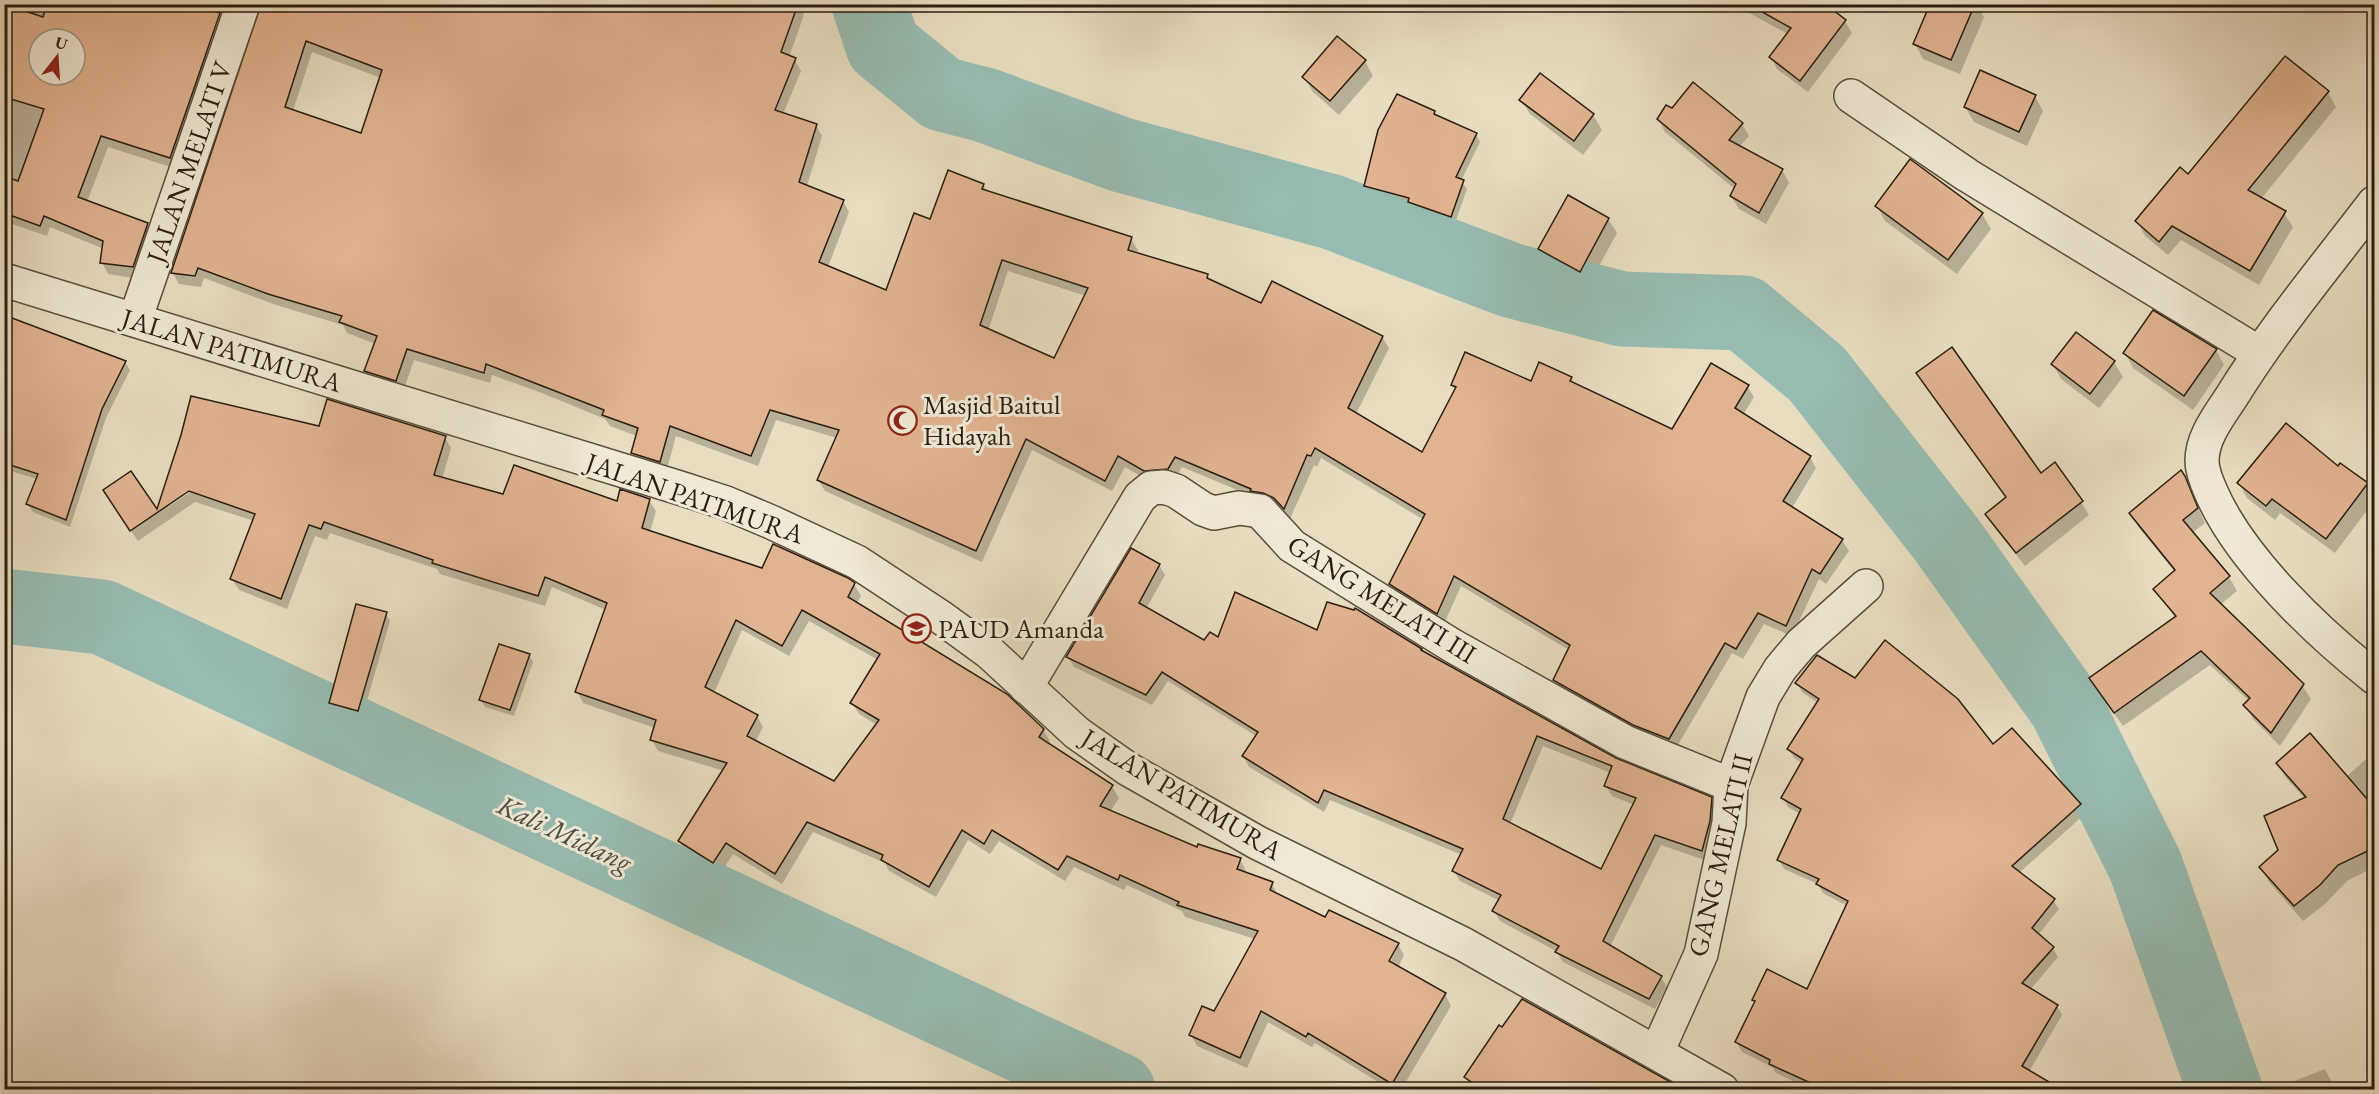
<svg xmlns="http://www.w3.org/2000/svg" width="2379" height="1094" viewBox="0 0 2379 1094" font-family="'EB Garamond',serif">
<rect width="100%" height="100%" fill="#e8ddc0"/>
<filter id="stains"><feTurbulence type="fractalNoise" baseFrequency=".00333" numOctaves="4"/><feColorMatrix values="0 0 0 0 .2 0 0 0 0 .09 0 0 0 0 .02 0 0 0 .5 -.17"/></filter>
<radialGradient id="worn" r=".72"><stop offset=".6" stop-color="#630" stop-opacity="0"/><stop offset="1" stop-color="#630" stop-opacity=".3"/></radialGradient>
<g fill="#0003" fill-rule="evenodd">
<path d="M4,4h206l-11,44 8,3 6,11 -36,107 -69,-22 -21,55 60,23 7,11 -15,43 -31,-5 -6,-12 2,-13 -54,-22 -3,9 -41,-14 -2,4zM39,39h36v36h-36z"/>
<path d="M550,4h248l6,11 -15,42 6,3 6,11 -18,43 33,11 6,11 -15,50 36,15 6,11 -21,55 59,25 44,-71 52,-36 4,8 144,46 7,11 -2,4 71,21 4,7 50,23 121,32 7,11 -33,66 66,40 34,-63 -4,-6 80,-2 39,-5 4,7 97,45 75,-44 7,11 -11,18 67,42 6,11 -24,40 50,32 7,11 -23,33 -7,-5 -27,57 -28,-12 -21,35 -11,-6 -57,97 -114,-58 -6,-12 14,-30 -108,-64 -17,38 -47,-29 -6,-11 33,-64 -103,-62 -4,9 -3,-2 -24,54 -8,-10 -11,-5 -89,-37 -7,13 -24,2 -26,-15 -13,24 -80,-41 -50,112 -157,-71 -7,-11 19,-42 -61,-18 -18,46 -82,-30 -10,37 -27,-9 -7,-11 5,-17 -27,-10 -5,-7 -63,-26 -50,-18 -2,8 -76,-23 -11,32 -31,-10 -7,-11 11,-27 -29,-11 -4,-8 -67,-20 -72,-27 -3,9 -22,-3 -6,-11 89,-263zM312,52l69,26 -19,57 -69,-24zM1008,271l78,25 -31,64 -67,-29z"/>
<path d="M1740,4h83l22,17 7,12 -44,59 -31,-23 -6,-12 17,-23 -46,-25z"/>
<path d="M1931,4h45l8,13 -24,57 -37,-15 -8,-15z"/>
<path d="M1365,61l8,15 -34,39 -26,-23 -9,-15z"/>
<path d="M1540,75l53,40 9,15 -19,25 -53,-41 -9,-14z"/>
<path d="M2328,92l8,15 -75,92 23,14 9,14 -34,58 -78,-45 -13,15 -23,-19 -8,-15 51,-45z"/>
<path d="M2035,96l8,15 -16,35 -53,-24 -9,-15z"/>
<path d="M1672,110l70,14 7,12 -10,11 43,23 7,13 -23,41 -27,-15 -8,-13 4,-7 -70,-57 -7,-13z"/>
<path d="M1434,113l3,4 39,18 4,7 -19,39 6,8 -12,34 -41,-14 -3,-5 -41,-11 -4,-7z"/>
<path d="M1877,206l105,8 9,15 -34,45 -72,-53z"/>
<path d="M1608,219l9,14 -29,53 -40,-22 -8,-15z"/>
<path d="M2374,311v13l-2,-5z"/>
<path d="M4,317l121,45 5,8 -24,48 -36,109 -37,-15 -5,-8 9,-25 -33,-10z"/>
<path d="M2216,350l8,15 -31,45 -60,-42 -8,-15z"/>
<path d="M2114,362l9,15 -24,31 -38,-29 -8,-15z"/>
<path d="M1926,387l115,88 40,27 8,13 -64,51 -30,-38 -8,-14 20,-15z"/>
<path d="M320,428l125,9 6,11 -9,31 62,17 114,7 31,-3 7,11 -6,21 112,38 92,14 7,12 -5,8 187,125 7,12 -2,4 64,41 7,12 -9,14 88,37 42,10 6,12 -1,3 27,10 6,11 48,24 72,25 6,11 -6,13 47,26 6,12 -50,84h-10l-76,-47 -3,4 -44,-25 -21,46 -50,-22 -6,-11 24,-22 40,-74 -70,-22 -3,-6 -55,-26 -3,5 -50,-23 -9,14 -66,-40 -9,13 -22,-14 -32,57 -47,-26 -4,-8 -72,-31 -31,52 -49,-30 -13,20 -34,-22 -7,-11 45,-70 -66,-20 -6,-11 3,-12 -72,-25 -6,-12 29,-81 -54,-23 -7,19 -105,-32 -3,-5 -107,-36 -3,7 -12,-4 -28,73 -48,-19 -7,-11 22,-58 -59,-19 -57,39 -27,-39 46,10 26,-77zM194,485l2,3 -28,19v-4zM809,621l69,39 -26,43 7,11 18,11 -42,58 -79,-42 7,-14 -6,-11 -43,-23 28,-63 47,26zM1394,948h3l-10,20 -3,-1z"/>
<path d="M2340,465l27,19 7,17 -39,52 -55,-40 -5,7 -28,-22 -8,-15 99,-15z"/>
<path d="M2184,477l21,46 -13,10 37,44 8,14 -17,14 82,80 9,14 -31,47 -27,-27 -8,-14 4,-4 -39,-36 -87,61 -24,-34 76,-74 -20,-29 20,-17 -36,-44 -8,-14z"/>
<path d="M1159,565l6,10 -19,34 59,33 14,-3 99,-7 104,20 193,108 96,39 6,10 -10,52 -46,-16 -51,102 51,30 6,10 -12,22 -92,-47 -7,-11 -56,-30 -6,-10 6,-10 -40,-20 -6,-10 8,-16 -132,-55 -6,12 -75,-45 -6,-11 13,-20 -88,-55 -16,24 -78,-38 -6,-10zM1543,746l68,27 -5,13 6,10 22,9 -32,67 -92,-48z"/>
<path d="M386,614l4,7 -28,97 -27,-8 -4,-7z"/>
<path d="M529,655l4,7 -19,54 -29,-9 -4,-7z"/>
<path d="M1855,680l138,66 86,59 6,9 -66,59 34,27 6,9 -21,26 15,13 5,9 -28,33 27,16 5,9 -33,57 29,18h-247l-35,-17 -4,-6 -30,-15 -6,-10 20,-39 -2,-3 54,-9 39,-85 -24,-13 -5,-9 -34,-15 -5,-9 21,-46 -12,-7 -5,-9 19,-35 -8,-5 -5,-9 29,-46 -16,-11 -5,-9z"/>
<path d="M2374,752v115l-27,14 -22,23 -22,17 -34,-39 -8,-15 19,-17 25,-51 -19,-21 -9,-15 69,14z"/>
<path d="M2374,966v23l-8,-15z"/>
<path d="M2325,1069l11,21h-65z"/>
<path d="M1466,1077l197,9 -3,4h-184l-5,-4z"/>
</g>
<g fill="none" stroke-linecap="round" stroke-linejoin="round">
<g stroke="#97bcb1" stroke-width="75">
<path d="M869,4l14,42 59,48 43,11 137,50 210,57 178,68 112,29 122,4 73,61 130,166 119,167 79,158 80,225"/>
<path d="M4,606l98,11 1016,473"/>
</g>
</g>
<g fill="#e1b391" stroke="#2a1e0f" stroke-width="1.5" fill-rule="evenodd">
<path d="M4,4l39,13 4,-13h149l24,9 -50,145 -69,-22 -23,61 70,26 -15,44 -33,-4 3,-22 -59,-25 -4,10 -36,-13v-37l14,5 26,-72 -40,-12zM39,39h36v36h-36z"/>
<path d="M261,4h537l-17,48 15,6 -21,52 42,14 -18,58 45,18 -25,62 67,28 28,-77 16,6 18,-49 36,14 -2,5 150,48 -4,13 80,24 -1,4 54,25 11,-22 111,55 -35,72 74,44 34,-65 -5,-2 14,-33 66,29 8,-19 33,15 -2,4 102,48 39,-66 38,22 -14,23 76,48 -28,45 60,38 -23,35 -8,-5 -26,57 -28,-13 -22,36 -11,-6 -56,96 -36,-14 -80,-45 17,-35 -116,-69 -17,38 -48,-30 36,-70 -110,-66 -4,8 -4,-1 -23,54 -10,-11 -11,-5 -13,-2 1,-2 -76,-32 -7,12 -24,2 -26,-15 -13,25 -79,-42 -50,112 -159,-71 22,-50 -69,-20 -19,46 -81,-30 -10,36 -29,-9 7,-25 -36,-13 2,-5 -118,-46 -2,9 -77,-24 -11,32 -32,-10 13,-35 -38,-14 3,-6 -74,-22 -70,-26 -3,8 -24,-3zM306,41l76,29 -21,63 -76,-26zM1002,260l86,28 -34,70 -74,-33z"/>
<path d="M1748,4h77l21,16 -46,61 -31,-24 22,-29z"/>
<path d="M1930,4h45l-24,56 -38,-16z"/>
<path d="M1337,36l29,24 -36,41 -28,-24z"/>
<path d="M2285,56l44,35 -81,99 38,21 -36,60 -78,-45 -13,16 -24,-21 45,-54 8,7z"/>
<path d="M1980,70l56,25 -17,37 -55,-25z"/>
<path d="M1540,73l54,41 -20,27 -55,-41z"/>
<path d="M1693,82l50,41 -14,17 54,29 -24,44 -29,-17 6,-12 -79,-65 9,-14 6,3z"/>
<path d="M1397,94l38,17 -1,3 43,19 -21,44 8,3 -13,37 -43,-15 1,-4 -45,-12 14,-56z"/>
<path d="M1910,159l73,54 -35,47 -73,-54z"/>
<path d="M1568,195l41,23 -29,54 -42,-23z"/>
<path d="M2153,310l64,39 -33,47 -61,-43z"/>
<path d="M4,315l122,46 -24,48 -36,111 -40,-16 12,-30 -34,-11z"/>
<path d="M2076,332l39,29 -25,33 -39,-30z"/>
<path d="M1952,347l89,126 14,-11 28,39 -67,52 -31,-39 21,-17 -90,-124z"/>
<path d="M191,396l128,30 8,-27 119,37 -12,39 69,19 11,-29 103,36 3,-12 30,10 -8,29 120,40 11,-24 75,34 7,5 -7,14 159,97 37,35 -5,8 74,48 -13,21 97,41 1,-3 43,14 -4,11 36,13 -3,8 55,27 4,-7 70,33 -10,18 57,32 -54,91 -84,-51 -2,4 -45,-26 -21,47 -51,-23 13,-29 12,5 44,-80 -81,-26 2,-3 -59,-27 -2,5 -51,-24 -9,14 -66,-40 -8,14 -22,-14 -33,57 -48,-27 2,-5 -76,-33 -32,52 -49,-31 -13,20 -35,-22 49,-78 -77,-23 6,-20 -81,-28 32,-89 -62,-26 -7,19 -106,-33 1,-3 -109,-38 -3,7 -12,-4 -28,74 -51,-20 25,-65 -66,-23 -59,40 -27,-41 28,-19 26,38 24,-74zM802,610l78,44 -30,49 29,17 -45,61 -87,-45 11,-21 -53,-28 31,-67 46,26z"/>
<path d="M2286,423l52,43 2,-3 28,20 -42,56 -54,-40 -6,7 -29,-23z"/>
<path d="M2181,470l4,6 13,32 -15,12 47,56 -20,17 94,91 -33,49 -28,-28 7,-7 -49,-47 -87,62 -25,-35 87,-62 -23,-27 22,-19 -46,-57z"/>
<path d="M1131,548l29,16 -21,39 65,37 6,-8 8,5 17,-45 82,38 10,-28 27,8 1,-2 67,41 -1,1 195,108 96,39 -2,24 -8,30 -47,-16 -52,106 59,35 -13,23 -94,-47 4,-6 -67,-35 9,-16 -49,-24 11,-22 -139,-59 -6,13 -76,-47 16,-24 -96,-60 -16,23 -80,-38zM1537,736l75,30 -8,20 32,12 -35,71 -98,-50z"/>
<path d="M356,604l31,8 -29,99 -29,-8z"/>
<path d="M1885,640l73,59 35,45 19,-16 69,76 -69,62 43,33 -23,29 22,19 -32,36 36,22 -36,61 39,23h-237l-55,-25 1,-4 -35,-18 20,-41 -3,-1 15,-31 40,20 41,-88 -32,-17 3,-5 -42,-19 24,-51 -20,-11 22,-39 -16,-10 32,-50 -24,-16 22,-28 38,23z"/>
<path d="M499,644l31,10 -20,56 -31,-10z"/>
<path d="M2310,733l64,74v41l-36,17 -18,20 -26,21 -35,-39 19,-17 -14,-34 42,-19 -30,-34z"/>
<path d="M1522,999l161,90h-201l-18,-12 35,-52 3,2z"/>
</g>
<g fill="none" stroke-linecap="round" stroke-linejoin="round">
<defs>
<g id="minor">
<path d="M1851,96l116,79 292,178"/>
<path d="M2374,203c-48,63 -100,125 -142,193 -13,20 -30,41 -30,65 0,10 5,22 9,31 29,67 106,140 163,185"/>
<path d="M4,280l679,209 43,14 45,19 86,40 85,56 48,35 87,80 51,36 130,74 205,101 259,146"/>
<path d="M135,320l108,-316"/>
<path d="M1026,687l114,-190 11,-9 13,-1 12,4 27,18 11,4 25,-5 21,3 32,35 161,100 172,96 106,43"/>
<path d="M1657,1052l44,-98 28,-131 2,-38 32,-88 17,-28 21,-25 65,-58"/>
</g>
</defs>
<use href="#minor" stroke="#5a4e3b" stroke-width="36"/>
<use href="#minor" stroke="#f0e9d6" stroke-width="33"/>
</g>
<defs>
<symbol id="mosque-ring" viewBox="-11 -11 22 22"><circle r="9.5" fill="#f0e9d6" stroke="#8f2418" stroke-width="1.5"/><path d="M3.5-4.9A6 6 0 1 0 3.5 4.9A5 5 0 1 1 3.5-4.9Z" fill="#8f2418"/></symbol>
<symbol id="school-ring" viewBox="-11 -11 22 22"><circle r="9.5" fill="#f0e9d6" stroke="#8f2418" stroke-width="1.5"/><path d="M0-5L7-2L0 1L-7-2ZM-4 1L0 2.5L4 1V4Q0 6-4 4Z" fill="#8f2418"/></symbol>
</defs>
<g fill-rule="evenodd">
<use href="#mosque-ring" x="886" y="404" width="33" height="33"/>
<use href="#school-ring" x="900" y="612" width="33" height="33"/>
</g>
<g text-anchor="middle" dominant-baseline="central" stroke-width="6" stroke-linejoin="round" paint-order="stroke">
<g font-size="27" fill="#2a1e0f" stroke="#f0e9d6">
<text transform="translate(189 162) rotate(-71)">JALAN MELATI V</text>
<text transform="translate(232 350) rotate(17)">JALAN PATIMURA</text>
<text transform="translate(695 498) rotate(19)">JALAN PATIMURA</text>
<text transform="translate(1382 599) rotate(32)">GANG MELATI III</text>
<text transform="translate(1182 794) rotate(31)">JALAN PATIMURA</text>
<text transform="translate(1720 855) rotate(-77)">GANG MELATI II</text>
</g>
<g font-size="27" fill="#2a1e0f" stroke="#f0e9d6" text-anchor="start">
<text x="923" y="404">Masjid Baitul<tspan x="923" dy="31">Hidayah</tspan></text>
<text x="938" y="628">PAUD Amanda</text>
</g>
<g font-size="28" font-style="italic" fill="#4b4d40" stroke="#f0e9d6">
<text transform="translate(565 833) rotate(25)">Kali Midang</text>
</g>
</g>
<rect width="2379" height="1094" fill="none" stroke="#e8ddc0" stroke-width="24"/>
<rect x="6" y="6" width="2367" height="1082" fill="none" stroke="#2a1e0f" stroke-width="3"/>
<rect x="12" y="12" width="2355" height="1070" fill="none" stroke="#2a1e0f" stroke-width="1.5"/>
<g transform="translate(57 57) rotate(17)"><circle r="28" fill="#f0e9d6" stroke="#a19886" stroke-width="1.5"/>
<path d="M0-4.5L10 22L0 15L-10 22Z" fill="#8f2418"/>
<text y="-9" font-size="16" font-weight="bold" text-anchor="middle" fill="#2a1e0f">U</text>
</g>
<rect width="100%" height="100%" filter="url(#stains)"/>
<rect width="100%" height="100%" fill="url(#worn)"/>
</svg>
